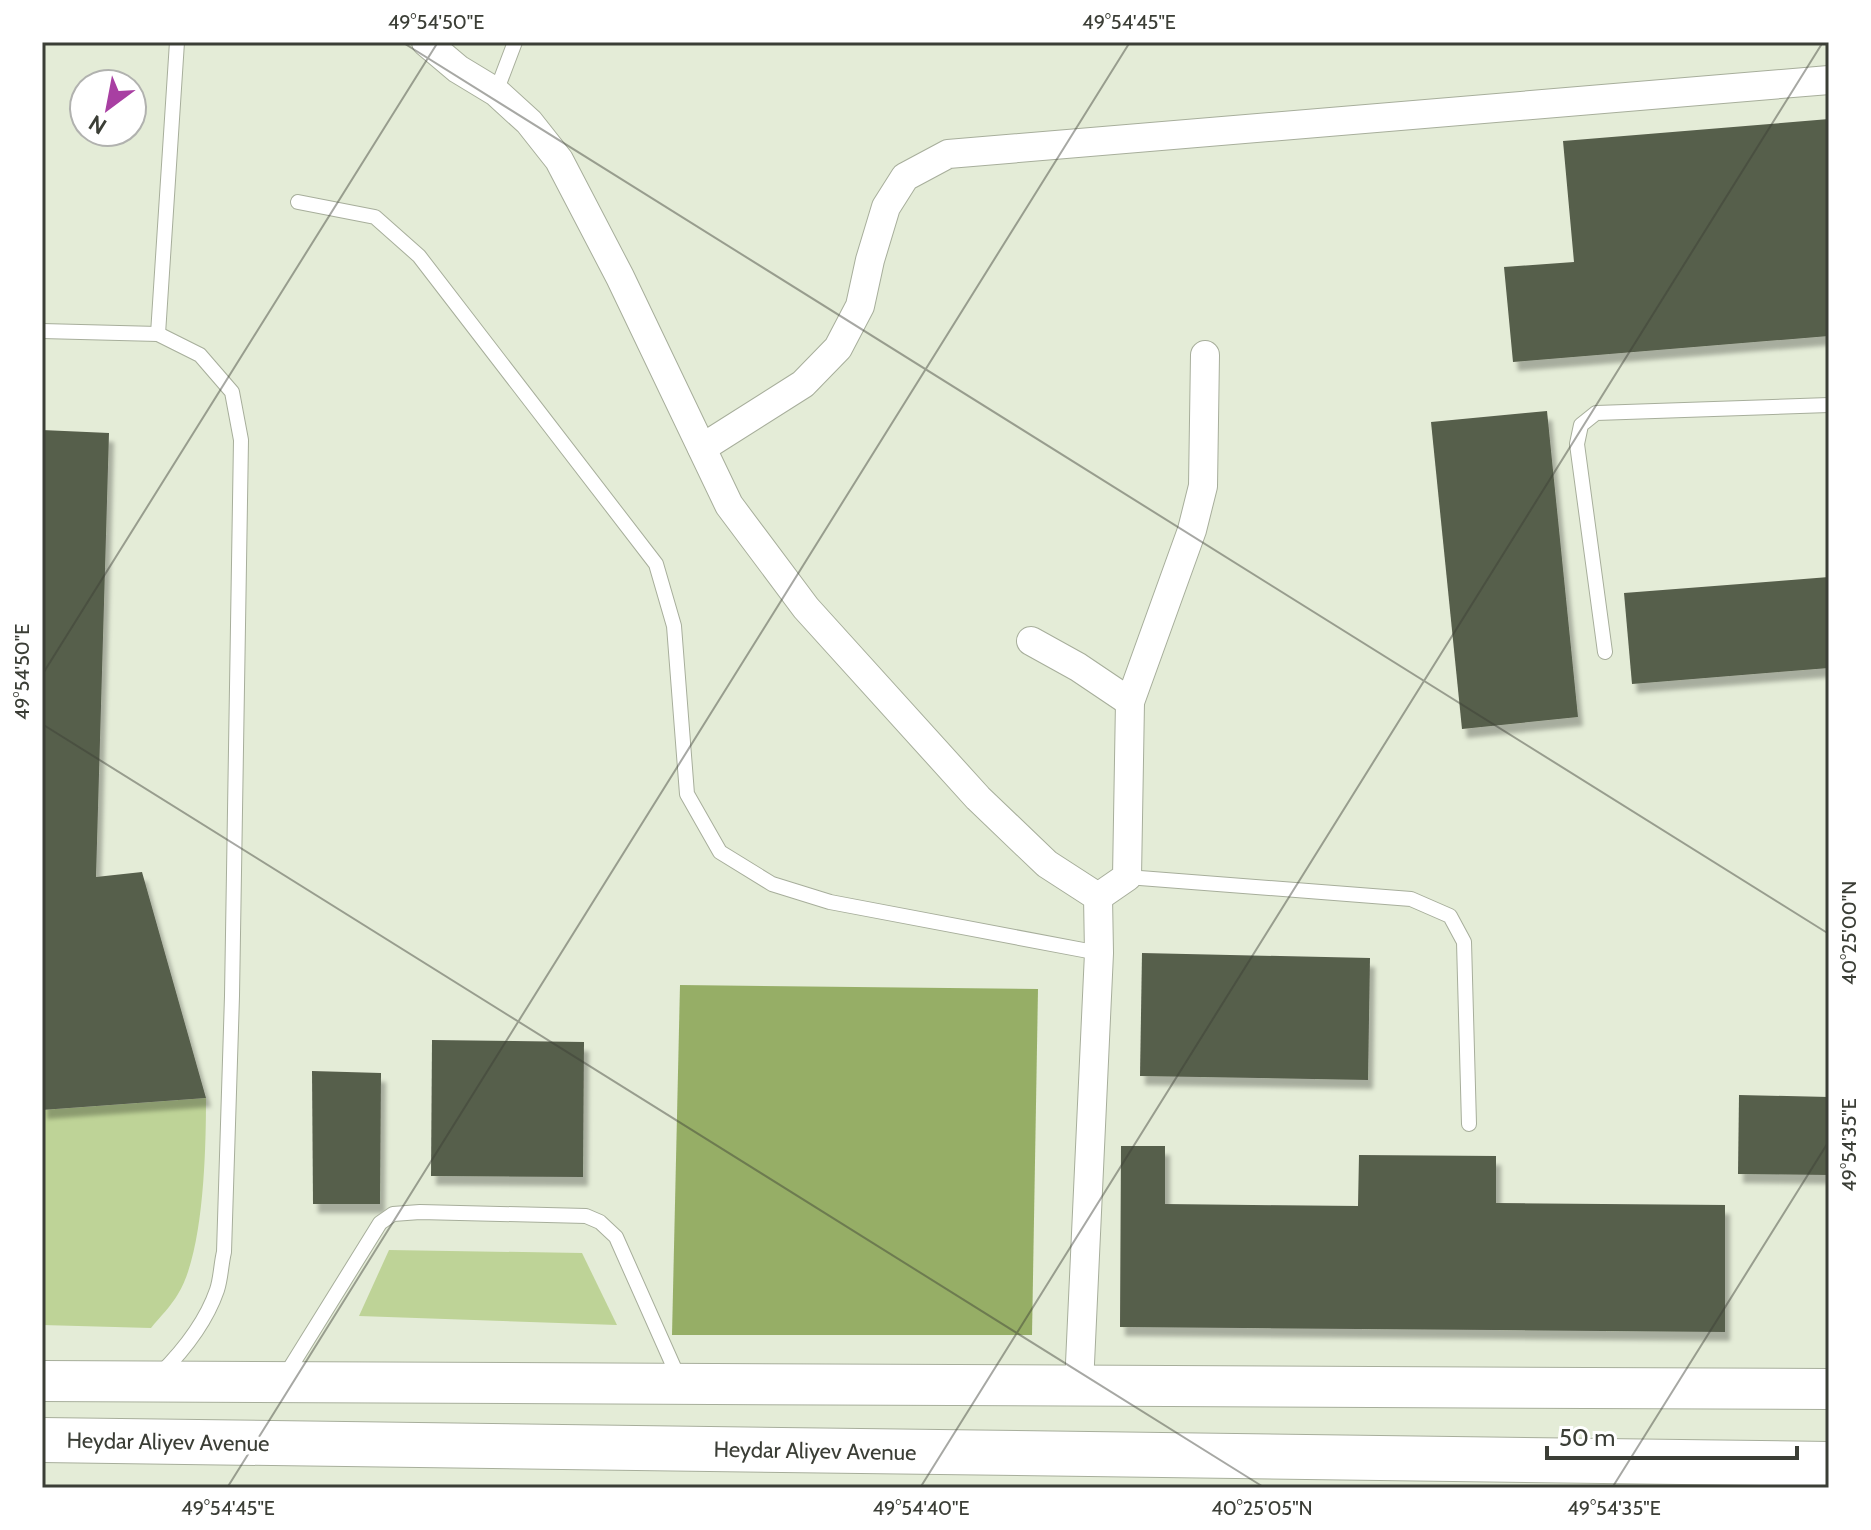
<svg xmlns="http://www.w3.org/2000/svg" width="1871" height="1530" viewBox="0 0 1871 1530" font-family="Cabin,sans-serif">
<defs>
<filter id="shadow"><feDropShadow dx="5" dy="9" stdDeviation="2" flood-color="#0004"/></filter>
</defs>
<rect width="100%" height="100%" fill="#e4ecd7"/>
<g fill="#bed397">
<path d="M206,1098c0,51 -2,154 -28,196 -7,12 -18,23 -27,34l-109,-3v-215z"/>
<path d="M389,1250l193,3 35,72 -258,-9z"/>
</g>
<path fill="#96ae66" d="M680,985l358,4 -6,346h-360z"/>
<g fill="#575e4c" filter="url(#shadow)">
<path d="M1829,119v217l-316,26 -9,-95 70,-5 -11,-121z"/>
<path d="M1547,411l31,306 -116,12 -31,-307z"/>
<path d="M42,430l67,3 -13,444 46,-5 64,226 -164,12z"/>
<path d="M1829,577v91l-197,16 -8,-91z"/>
<path d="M1142,953l228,5 -2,122 -228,-4z"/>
<path d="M432,1040l152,2 -1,135 -152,-1z"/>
<path d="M312,1071l69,2 -1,131h-67z"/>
<path d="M1739,1095l90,2v78l-91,-1z"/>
<path d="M1121,1146h44v58l193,2 1,-51 137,1v47l229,2v127l-605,-5z"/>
</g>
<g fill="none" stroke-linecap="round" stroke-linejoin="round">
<defs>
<g id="lane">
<path d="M496,92l19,-50"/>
<path d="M298,202l77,15 44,39 237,308 18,62 13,168 33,58 52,32 58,18 269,51"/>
<path d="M42,331l116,3 42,21 32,37 9,48 -9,556 -8,256c-3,12 -3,26 -7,38 -11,32 -34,61 -57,84"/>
<path d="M158,334l19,-292"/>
<path d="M1605,652l-28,-208 4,-19 15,-12 233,-8"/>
<path d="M1127,877l284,22 39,17 14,26 5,182"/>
<path d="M285,1376l95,-153 13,-9 27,-2 166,4 14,6 16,15 64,144"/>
</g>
<g id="street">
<path d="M426,42l32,27 38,23 33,30 30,38 61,117 109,228 77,103 172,190 69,66 51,33 1,56 -20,432"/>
<path d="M702,448l101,-64 35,-36 22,-42 10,-46 16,-53 19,-30 43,-23 881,-74"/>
<path d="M1031,641l47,26 52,35"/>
<path d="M1098,897l29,-20 3,-175 62,-172 11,-44 2,-131"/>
</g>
<path id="secondary" d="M42,1381l1787,8"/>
<path id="highway" d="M42,1440l1787,24"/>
</defs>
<use href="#lane" stroke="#a7ae9b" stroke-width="16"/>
<use href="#street" stroke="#a7ae9b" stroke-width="30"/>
<use href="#secondary" stroke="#a7ae9b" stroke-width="42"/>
<use href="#highway" stroke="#a7ae9b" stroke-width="46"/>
<path stroke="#a7ae9d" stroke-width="5" stroke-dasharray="2 6" stroke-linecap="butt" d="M42,1123l1,-13"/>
<use href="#lane" stroke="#fff" stroke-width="14"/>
<use href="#street" stroke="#fff" stroke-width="28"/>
<use href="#secondary" stroke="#fff" stroke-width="40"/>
<use href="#highway" stroke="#fff" stroke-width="44"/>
</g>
<path fill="none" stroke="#3b3e36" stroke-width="2" stroke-opacity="0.45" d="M402,42l1427,892M42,675l396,-633M42,724l1223,764M227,1488l903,-1446M920,1488l903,-1446M1612,1488l217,-347"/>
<g text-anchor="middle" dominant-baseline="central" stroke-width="8" stroke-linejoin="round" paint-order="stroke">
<g font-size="22" fill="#3b3e36" stroke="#fff">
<text transform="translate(168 1442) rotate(1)">Heydar Aliyev Avenue</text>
<text transform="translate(815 1451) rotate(1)">Heydar Aliyev Avenue</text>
</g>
</g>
<rect width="1871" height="1530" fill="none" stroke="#ffffff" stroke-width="88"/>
<g transform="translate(108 108) rotate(212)"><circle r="38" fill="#ffffff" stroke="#b1b2af" stroke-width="2"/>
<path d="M0-6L14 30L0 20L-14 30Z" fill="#a83fa2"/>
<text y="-12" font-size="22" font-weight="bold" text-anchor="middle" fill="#3b3e36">N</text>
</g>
<path d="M1547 1446v12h250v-12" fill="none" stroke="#3b3e36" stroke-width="4"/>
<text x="1559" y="1446" font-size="24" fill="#3b3e36" stroke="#ffffff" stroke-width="6" paint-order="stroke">50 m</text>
<rect x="44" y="44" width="1783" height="1442" fill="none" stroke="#3b3e36" stroke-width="3"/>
<g font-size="20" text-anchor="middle" fill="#3b3e36">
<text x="436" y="29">49°54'50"E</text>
<text x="1129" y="29">49°54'45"E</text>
<text transform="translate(22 672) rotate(-90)" y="7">49°54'50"E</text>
<text transform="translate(1849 933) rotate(-90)" y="7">40°25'00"N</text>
<text transform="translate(1849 1145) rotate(-90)" y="7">49°54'35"E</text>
<text x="228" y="1515">49°54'45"E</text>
<text x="921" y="1515">49°54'40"E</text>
<text x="1262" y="1515">40°25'05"N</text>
<text x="1614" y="1515">49°54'35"E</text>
</g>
</svg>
